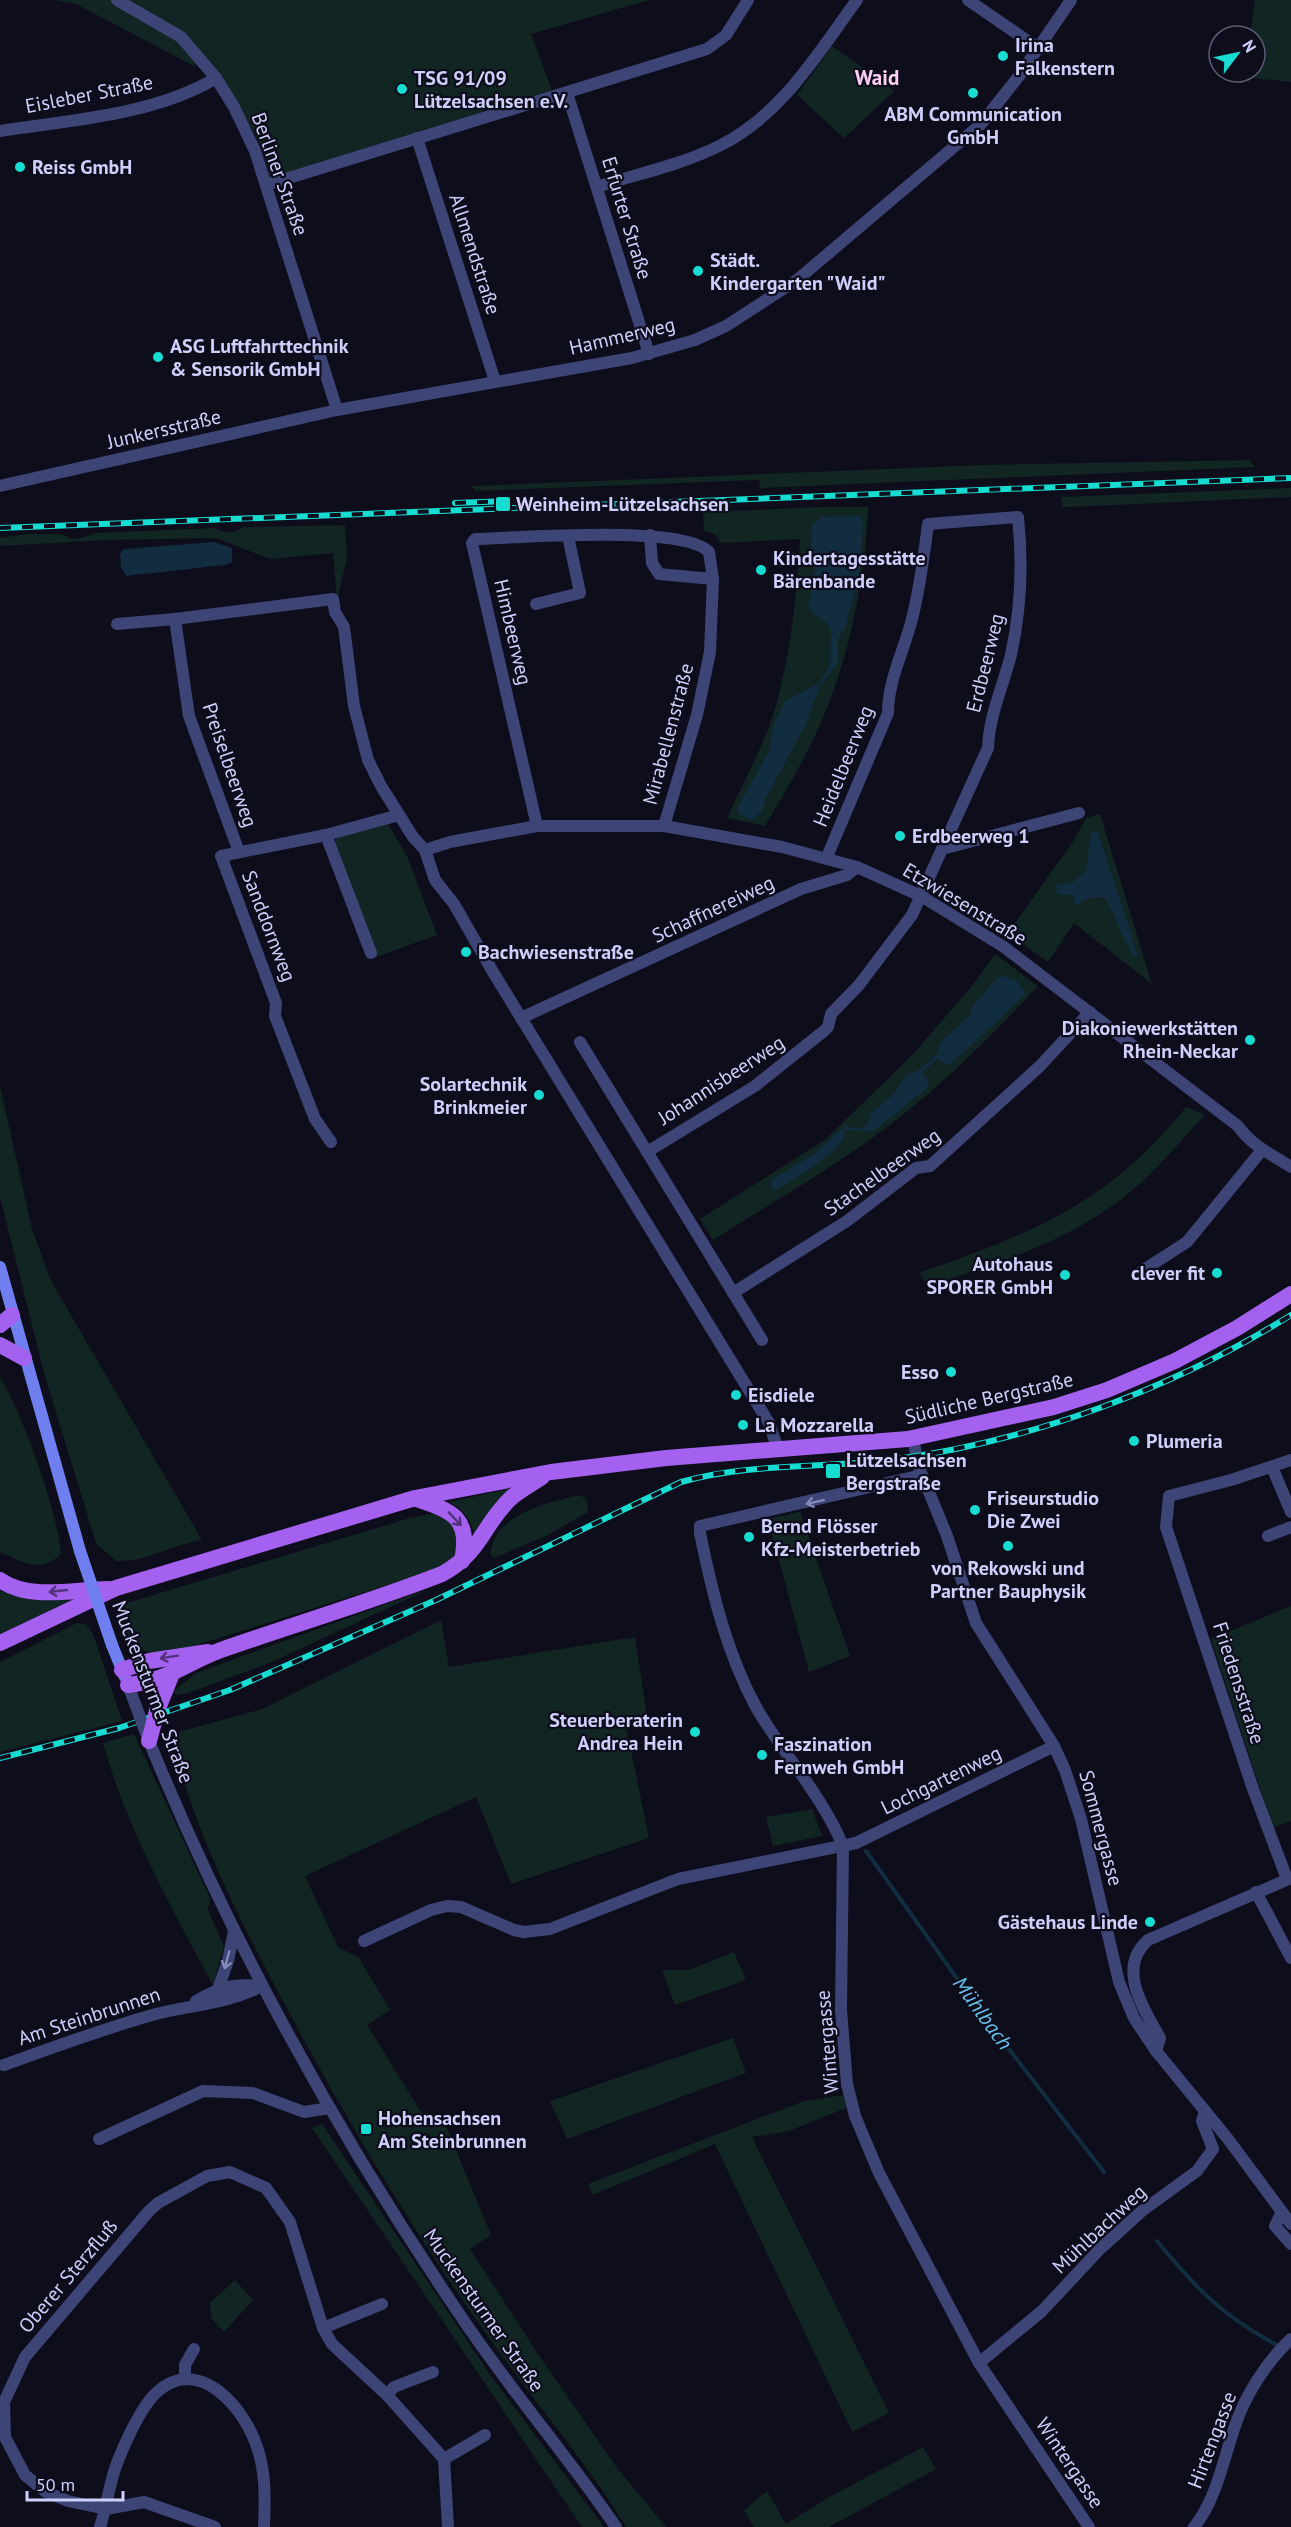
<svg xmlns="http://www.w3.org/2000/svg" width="1291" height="2527" viewBox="0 0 1291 2527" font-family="'PT Sans',sans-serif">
<rect width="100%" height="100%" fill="#0e0d1c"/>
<g fill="#112522">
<path d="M54,0h595l-118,34 21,56 -283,88c-8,-46 -39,-86 -67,-122l-8,10 -118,-62z"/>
<path d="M1255,0h36v82l-48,-5 1,-5h11v-36h-5z"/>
<path d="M832,46l62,45 -50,47 -47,-43z"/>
<path d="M1249,460l6,7 -495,21 -1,-8 -283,11 -5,-5 511,-21z"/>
<path d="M1291,488v9l-221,10h-8l-1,-10z"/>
<path d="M821,507h47c-3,68 -16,138 -41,201 -16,41 -40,81 -62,118l-38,-8c19,-41 43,-83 53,-128 12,-50 17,-100 20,-151l-78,4 -9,-10 -9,-2 -1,-19z"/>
<path d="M345,525l2,33 -10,43 -4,-48 -63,6 -54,-21 -108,2 -108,6v-8l27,-4h34l10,5 10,-1 14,-5 120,-5c11,6 18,6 28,-1z"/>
<path d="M1100,814l52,170 -78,-61 -26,39 -40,-29 66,-93 12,-22z"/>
<path d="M387,823l20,33 30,79 -61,22 -42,-113 4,-9z"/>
<path d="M995,954l43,32c-40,43 -82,86 -128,123 -61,50 -131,89 -197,131l-13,-21 126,-80 88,-86 58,-67z"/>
<path d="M0,1086l32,143 19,52 151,259c-32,5 -54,22 -86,21l-20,-18 -52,-170 -44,-176z"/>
<path d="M1186,1107l19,8c-20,21 -39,44 -60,64 -61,58 -140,82 -217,107l-9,-13c114,-40 189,-69 267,-166z"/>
<path d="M0,1377c22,36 58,135 61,177 -21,20 -38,8 -61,-2z"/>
<path d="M513,1488l-37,54c-4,-19 -9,-31 -27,-40z"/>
<path d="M581,1495l6,6 1,11 -42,24 -52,22 -4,-4c2,-7 4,-17 9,-23 19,-22 54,-30 82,-36z"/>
<path d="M800,1512l50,144 -41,16 -41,-153z"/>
<path d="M438,1513l10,4 14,19 -9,23 -15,10 -244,77 -41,7 -22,-6 -11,-42 290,-87z"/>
<path d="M431,1588l-159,74 -84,31 -11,2 -4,-3 23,-19z"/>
<path d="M0,1591l31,9 47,-3 -78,37z"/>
<path d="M1291,1606v215l-18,7 -62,-189z"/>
<path d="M441,1620l8,47 186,-30 13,86 -22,3 23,112 -138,46 -35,-87 -171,79 33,71 21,11 31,52 -23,15 64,103 13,-7 47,114 -21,14 68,105 79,114 49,59h-40c-41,-68 -93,-126 -138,-191 -74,-103 -138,-210 -198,-322 -48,-89 -96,-181 -119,-280l91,-25z"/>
<path d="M77,1623l9,1 7,10 29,87 -122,31v-90z"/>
<path d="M134,1734l76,164 -2,12 16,37 -11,38c-42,-78 -86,-156 -110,-242z"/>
<path d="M812,1809l10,27 -49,10 -7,-29z"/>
<path d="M734,1952l12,28 -71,25 -13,-35h27z"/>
<path d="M733,2038l13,35 -179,66 -17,-38z"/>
<path d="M844,2095l2,13 -57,23 -37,6 137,276 -37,19 -137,-288 -122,51 -5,-11 216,-83z"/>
<path d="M322,2124l171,255 111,148h-22l-270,-399z"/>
<path d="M235,2280l18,20 -29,32 -13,-14 -1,-15z"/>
<path d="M923,2447l13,22 -107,58h-75l-10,-17 23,-19 19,33 40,-25z"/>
</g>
<g fill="#122c40">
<path d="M857,516l4,2 2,6 -3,48 -15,57 -7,10v24l-18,22 -14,39 -40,74 -4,13 -10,9 -13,-6 -1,-7 31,-56 4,-25 12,-25 33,-17 12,-17 1,-36 -3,-7 -16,-11 -4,-9 7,-35 -4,-11 1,-34 10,-7z"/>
<path d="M214,542l18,6v14l-7,3 -99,11 -5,-9 -1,-13 4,-5z"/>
<path d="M1096,830l2,3 40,123h-3c-15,-17 -17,-41 -32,-59h-11l-17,9 -2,-11h-11l-6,-3 1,-7 16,-3 13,-11 5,-39z"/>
<path d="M1003,976l14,5 9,13 -71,66 -6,5 -12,-6 -14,13 6,11 -1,4 -53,43c-11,4 -22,-3 -32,1l2,4c-14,25 -47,41 -70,56l-2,-1 -2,-10 43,-26 31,-28 15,3 7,-4 4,-12 23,-19 12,-19 15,-6 16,-15 4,-12 28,-26 4,-10 24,-28z"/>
</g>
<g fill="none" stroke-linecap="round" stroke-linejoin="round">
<g stroke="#122c40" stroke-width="4">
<path d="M866,1851l122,171 116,150"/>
<path d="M1157,2241c39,47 65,75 120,104"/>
</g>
<g stroke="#3d4476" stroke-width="12">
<path d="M117,0l64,37 35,41 18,29 21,44 82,259"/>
<path d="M968,0l70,48"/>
<path d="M567,93l82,261"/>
<path d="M0,131c70,-11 155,-16 216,-53"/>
<path d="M417,138l78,243"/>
<path d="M266,185l441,-136 19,-14 22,-35"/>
<path d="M597,187c40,-13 84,-22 122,-41 63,-31 98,-92 138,-146"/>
<path d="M0,486l337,-76 295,-52 63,-18 31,-14 71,-46 184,-156 38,-48 52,-76"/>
<path d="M650,535l2,28 7,11 54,5"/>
<path d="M536,604l44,-11 -12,-57"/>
<path d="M117,624l58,-5"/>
<path d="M537,826l-65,-283 3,-4c42,-1 209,-15 234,13l4,27 -3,73 -13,63 -33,111"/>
<path d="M326,835l45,118"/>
<path d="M942,849l137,-36"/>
<path d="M425,850l25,-8 87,-16h127l118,21 75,20 64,29 83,51 234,179c14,20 33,28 53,41"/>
<path d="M239,852l-50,-136 -14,-97 158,-20 2,13 9,15 10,79 14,54 13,26 32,51 12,13 10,30 19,24 39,68 276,451 9,27"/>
<path d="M521,1018l280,-129 46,-14 10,-8"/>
<path d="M580,1042l182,298"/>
<path d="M331,1142l-16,-23 -40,-103 1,-13 -55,-147 105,-21 73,-20"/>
<path d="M647,1152l108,-66 69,-55 4,-4 3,-13 28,-29 53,-70 76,-167c1,-32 15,-62 23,-93 10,-46 12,-91 7,-138l-90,7c-4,32 -8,64 -16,95 -8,32 -24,61 -24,94l-62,146"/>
<path d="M1142,1271l45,-29 75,-92"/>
<path d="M733,1293l114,-72 69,-53 14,-2 110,-100 50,-54"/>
<path d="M913,1438l5,27 29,71 29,87 78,123 11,24 16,49 38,163 15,36 22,33 72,88 63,85"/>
<path d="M1272,1467l19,45"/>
<path d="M922,1475l-222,51v7c12,59 27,121 56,174 27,47 66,88 87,139l-2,164 6,74 8,32 24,57 100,190 110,164"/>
<path d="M1268,1536l23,-9"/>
<path d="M1287,1879l-34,-90 -87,-262 3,-31 62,-16 60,-20"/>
<path d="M1256,1892l35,66"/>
<path d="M364,1941l67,-31 16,-4 14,1 53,23 10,2 26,-3 128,-50 178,-36 198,-97"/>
<path d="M196,2001c25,-14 36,-18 65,-15"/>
<path d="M1156,2051l4,-13c-16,-29 -44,-70 -12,-98l143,-62"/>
<path d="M4,2065c50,-18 101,-37 152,-51 36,-9 74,-11 106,-28"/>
<path d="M99,2139l104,-48 50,2 51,19 26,-4"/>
<path d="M1281,2214l-6,12 16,18"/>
<path d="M323,2328l59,-24"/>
<path d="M979,2363l63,-52 58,-62 42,-38 55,-40 16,-22 -11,-28 3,-10"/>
<path d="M185,2379v-14l9,-16"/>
<path d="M387,2395l7,-8 39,-15"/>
<path d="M444,2459l41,-24"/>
<path d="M100,2527c5,-15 7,-29 11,-44 5,-23 28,-74 45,-90 43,-40 90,16 102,57 8,25 7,51 6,77"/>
<path d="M215,2527l-71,-25 -38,7 -38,-8 -22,-9 -21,-17 -20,-38 -1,-35 21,-45 124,-146 9,-8 49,-27 23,-4 36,16 24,34 33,106 9,16 55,51 57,64 4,68"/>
<path d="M1194,2527c22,-27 29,-66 40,-98 10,-32 32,-67 57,-90"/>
</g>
<g stroke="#3d4476" stroke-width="12">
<path d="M128,1685l12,32"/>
<path d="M149,1741c82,201 187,391 309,571 49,74 108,142 158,215"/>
<path d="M218,1989l10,-28 6,-30"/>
</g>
<g stroke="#6f7ff0" stroke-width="12">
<path d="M0,1267l80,284"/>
<path d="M112,1645l13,32"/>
</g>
<g stroke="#a460ee" stroke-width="16">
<path d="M0,1325l12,-10"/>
<path d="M0,1345l24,13"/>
<path d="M416,1499c37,12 55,19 46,62"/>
<path d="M0,1580c30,21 74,9 109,9"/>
<path d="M0,1643l116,-55 299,-90 136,-26 115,-14 242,-19 146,-32 53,-17 68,-29 62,-33 54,-34"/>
<path d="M122,1670l27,-9 59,-9"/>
<path d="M128,1685c43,-5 57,-22 93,-35 74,-26 149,-48 221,-76 39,-21 41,-50 69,-76 9,-8 21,-14 31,-21"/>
<path d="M157,1711l14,-35"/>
</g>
<defs>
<g id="rail">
<path d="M455,503l54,-2"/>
<path d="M0,528l1291,-50"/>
<path d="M0,1758l119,-30 111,-38 206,-90 245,-118c70,-20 145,-13 216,-23 137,-19 277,-71 394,-144"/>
</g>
</defs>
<use href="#rail" stroke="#17dcd2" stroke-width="6"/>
<use href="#rail" stroke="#0e0d1c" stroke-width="4" stroke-dasharray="11" stroke-linecap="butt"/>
<path stroke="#3d4476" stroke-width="12" d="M140,1717l9,24"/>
<path stroke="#6f7ff0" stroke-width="12" d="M80,1551l32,94"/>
<path stroke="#a460ee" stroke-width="16" d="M149,1741l8,-30"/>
</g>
<defs><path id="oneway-shaft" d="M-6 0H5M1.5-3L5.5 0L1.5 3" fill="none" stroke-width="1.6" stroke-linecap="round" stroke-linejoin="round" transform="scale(1.5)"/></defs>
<g stroke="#868ab8">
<use href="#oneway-shaft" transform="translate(815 1502) rotate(168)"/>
<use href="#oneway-shaft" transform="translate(227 1960) rotate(105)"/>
</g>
<g stroke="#52327a">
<use href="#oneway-shaft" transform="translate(455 1519) rotate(47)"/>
<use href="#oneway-shaft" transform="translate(58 1591) rotate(174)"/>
<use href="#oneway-shaft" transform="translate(169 1657) rotate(171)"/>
</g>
<g fill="#17dcd2" stroke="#0e0d1c" stroke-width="2">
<circle cx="1003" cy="56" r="6"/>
<circle cx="402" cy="89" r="6"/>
<circle cx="973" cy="93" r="6"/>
<circle cx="20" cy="167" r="6"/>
<circle cx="698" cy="271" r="6"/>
<circle cx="158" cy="357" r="6"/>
<rect x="495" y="496" width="16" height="16" rx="3"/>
<circle cx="761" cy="570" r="6"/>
<circle cx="900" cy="836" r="6"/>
<circle cx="466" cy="952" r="6"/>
<circle cx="1250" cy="1040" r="6"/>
<circle cx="539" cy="1095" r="6"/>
<circle cx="1217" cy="1273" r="6"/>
<circle cx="1065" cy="1275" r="6"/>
<circle cx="951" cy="1372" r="6"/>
<circle cx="736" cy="1395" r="6"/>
<circle cx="743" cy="1425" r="6"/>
<circle cx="1134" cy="1441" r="6"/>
<rect x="825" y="1463" width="16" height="16" rx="3"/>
<circle cx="975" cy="1510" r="6"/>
<circle cx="749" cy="1537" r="6"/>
<circle cx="1008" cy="1546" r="6"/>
<circle cx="695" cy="1732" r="6"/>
<circle cx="762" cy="1755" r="6"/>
<circle cx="1150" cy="1922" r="6"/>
<rect x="360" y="2123" width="12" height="12" rx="3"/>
</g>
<g text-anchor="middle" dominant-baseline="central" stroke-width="4.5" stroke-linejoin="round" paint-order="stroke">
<g font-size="20" font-weight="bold" fill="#cecffa" stroke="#0e0d1c" text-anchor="start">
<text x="1015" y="45">Irina<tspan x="1015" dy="23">Falkenstern</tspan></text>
<text x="414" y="78">TSG 91/09<tspan x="414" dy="23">Lützelsachsen e.V.</tspan></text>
<text x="973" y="114" text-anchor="middle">ABM Communication<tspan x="973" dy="23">GmbH</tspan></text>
<text x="32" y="167">Reiss GmbH</text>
<text x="710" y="260">Städt.<tspan x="710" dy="23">Kindergarten "Waid"</tspan></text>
<text x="170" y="346">ASG Luftfahrttechnik<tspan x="170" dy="23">&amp; Sensorik GmbH</tspan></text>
<text x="516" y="504">Weinheim-Lützelsachsen</text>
<text x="773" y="558">Kindertagesstätte<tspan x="773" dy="23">Bärenbande</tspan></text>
<text x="912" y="836">Erdbeerweg 1</text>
<text x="478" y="952">Bachwiesenstraße</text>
<text x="1238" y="1028" text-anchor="end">Diakoniewerkstätten<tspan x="1238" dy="23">Rhein-Neckar</tspan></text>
<text x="527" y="1084" text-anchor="end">Solartechnik<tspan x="527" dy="23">Brinkmeier</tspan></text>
<text x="1053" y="1264" text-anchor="end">Autohaus<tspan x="1053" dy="23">SPORER GmbH</tspan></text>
<text x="1205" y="1273" text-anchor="end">clever fit</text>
<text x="939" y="1372" text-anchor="end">Esso</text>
<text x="748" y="1395">Eisdiele</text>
<text x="755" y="1425">La Mozzarella</text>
<text x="1146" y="1441">Plumeria</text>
<text x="846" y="1460">Lützelsachsen<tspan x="846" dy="23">Bergstraße</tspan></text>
<text x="987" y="1498">Friseurstudio<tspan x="987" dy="23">Die Zwei</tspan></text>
<text x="761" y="1526">Bernd Flösser<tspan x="761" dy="23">Kfz-Meisterbetrieb</tspan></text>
<text x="1008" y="1568" text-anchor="middle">von Rekowski und<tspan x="1008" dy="23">Partner Bauphysik</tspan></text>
<text x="683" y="1720" text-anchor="end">Steuerberaterin<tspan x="683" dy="23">Andrea Hein</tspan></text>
<text x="774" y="1744">Faszination<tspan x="774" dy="23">Fernweh GmbH</tspan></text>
<text x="1138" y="1922" text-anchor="end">Gästehaus Linde</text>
<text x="378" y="2118">Hohensachsen<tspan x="378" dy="23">Am Steinbrunnen</tspan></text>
</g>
<g font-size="20" fill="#cecffa" stroke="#0e0d1c">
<text transform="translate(89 94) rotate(-11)">Eisleber Straße</text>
<text transform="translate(280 174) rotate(70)">Berliner Straße</text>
<text transform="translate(627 218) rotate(73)">Erfurter Straße</text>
<text transform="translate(475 254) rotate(72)">Allmendstraße</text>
<text transform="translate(622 336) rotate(-13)">Hammerweg</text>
<text transform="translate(164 429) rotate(-13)">Junkersstraße</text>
<text transform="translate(513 632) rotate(77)">Himbeerweg</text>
<text transform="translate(985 663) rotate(-76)">Erdbeerweg</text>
<text transform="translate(668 734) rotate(-75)">Mirabellenstraße</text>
<text transform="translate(230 765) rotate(71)">Preiselbeerweg</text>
<text transform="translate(843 766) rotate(-68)">Heidelbeerweg</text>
<text transform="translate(965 904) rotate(31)">Etzwiesenstraße</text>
<text transform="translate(713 909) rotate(-25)">Schaffnereiweg</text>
<text transform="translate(269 926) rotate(69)">Sanddornweg</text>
<text transform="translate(721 1080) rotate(-33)">Johannisbeerweg</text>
<text transform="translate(882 1172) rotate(-35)">Stachelbeerweg</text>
<text transform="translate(989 1398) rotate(-13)">Südliche Bergstraße</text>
<text transform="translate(1239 1683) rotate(72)">Friedensstraße</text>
<text transform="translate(153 1692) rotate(69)">Muckensturmer Straße</text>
<text transform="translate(941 1780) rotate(-26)">Lochgartenweg</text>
<text transform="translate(1101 1828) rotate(75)">Sommergasse</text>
<text transform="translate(89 2016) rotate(-18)">Am Steinbrunnen</text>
<text transform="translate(827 2042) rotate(-95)">Wintergasse</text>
<text transform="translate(1099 2229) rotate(-43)">Mühlbachweg</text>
<text transform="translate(68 2276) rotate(-50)">Oberer Sterzfluß</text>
<text transform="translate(484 2310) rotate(55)">Muckensturmer Straße</text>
<text transform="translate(1212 2440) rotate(-69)">Hirtengasse</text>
<text transform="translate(1070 2463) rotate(56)">Wintergasse</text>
</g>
<g font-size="21" font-weight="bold" fill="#facff1" stroke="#0e0d1c">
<text x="877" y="77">Waid</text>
</g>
<g font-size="21" font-style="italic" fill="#66c4ef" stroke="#0e0d1c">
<text transform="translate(983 2013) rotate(54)">Mühlbach</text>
</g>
</g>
<g transform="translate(1237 54) rotate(58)"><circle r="28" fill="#0e0d1c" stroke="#5b5b75" stroke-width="1.5"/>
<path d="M0-4.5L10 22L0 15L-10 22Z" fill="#17dcd2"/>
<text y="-9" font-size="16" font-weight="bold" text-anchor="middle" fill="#cecffa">N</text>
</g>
<path d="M27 2491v9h96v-9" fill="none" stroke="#cecffa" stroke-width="3"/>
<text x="36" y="2491" font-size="18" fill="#cecffa" stroke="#0e0d1c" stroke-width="4.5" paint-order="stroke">50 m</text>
</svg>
